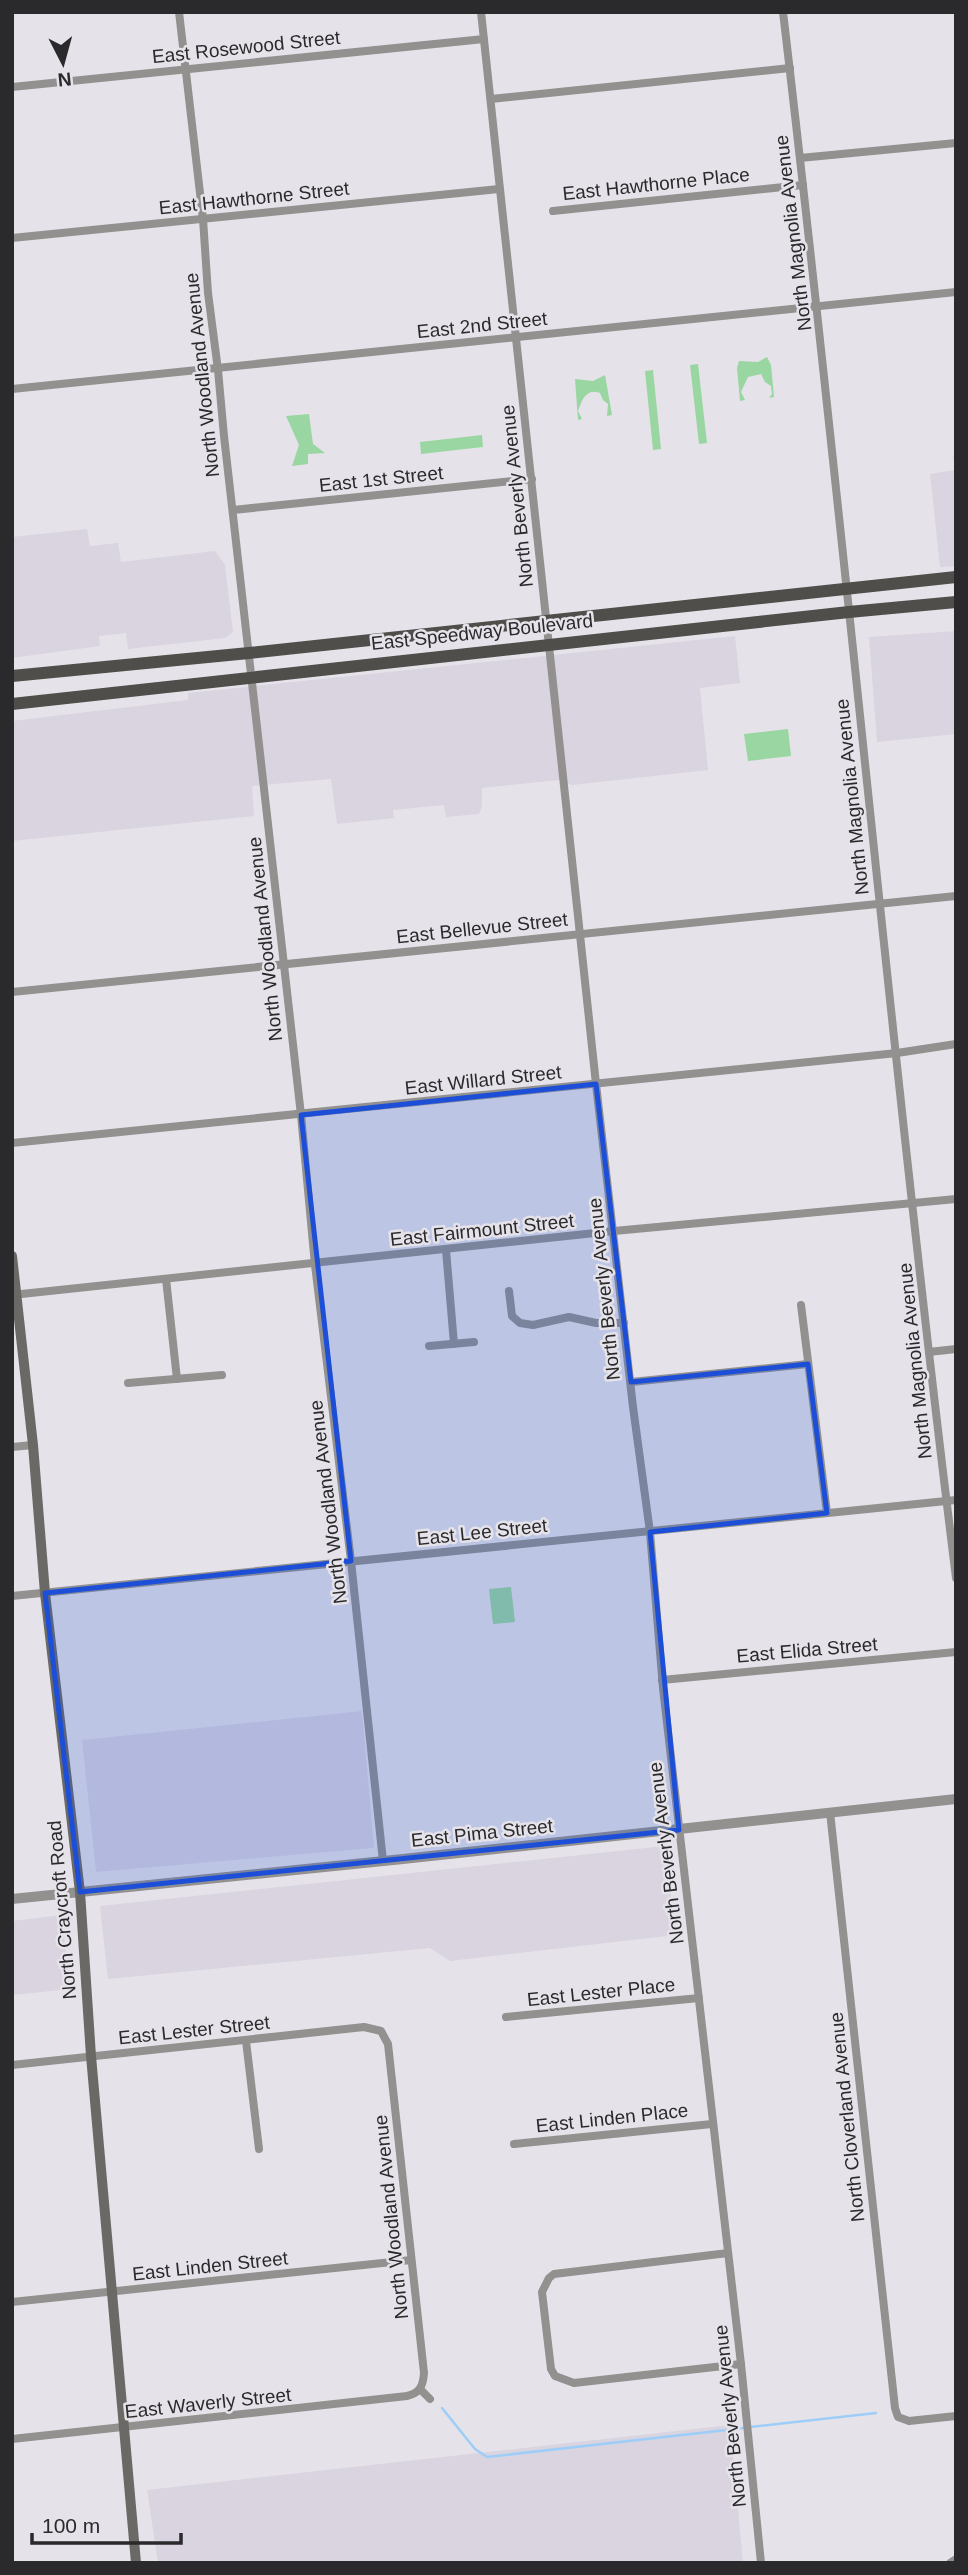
<svg xmlns="http://www.w3.org/2000/svg" width="968" height="2575" viewBox="0 0 968 2575" font-family="Arial,sans-serif">
<rect width="100%" height="100%" fill="#e5e3e9"/>
<g fill="#d9d4e0">
<path d="M953,455h3v111l-16,1 -10,-93 25,-4z"/>
<path d="M87,529l3,17 28,-3 3,19 94,-11 10,14 8,67 -8,6 -97,11 -2,-16 -27,3 1,10 -88,12v-121z"/>
<path d="M956,631v103l-79,8 -8,-105z"/>
<path d="M735,636l5,47 -40,5 8,82 -136,15 -13,-5 -77,8v18l-3,8 -33,3 -2,-12 -51,5 1,8 -57,6 -6,-45 -79,7 2,30 -242,25v-120l176,-21v-7z"/>
<path d="M362,1711l12,137 -278,24 -14,-132z"/>
<path d="M665,1846l11,89 -226,26 -20,-13 -322,31 -8,-73z"/>
<path d="M62,1915l8,74 -58,6v-74z"/>
<path d="M730,2425l13,138h-585l-11,-73z"/>
</g>
<g fill="#99d6a1">
<path d="M767,357l4,8 3,32 -5,1 3,-4 -1,-8 -6,-4 -4,-8 -13,3 -7,15 4,8 -5,1 -3,-33 2,-7 19,1z"/>
<path d="M698,364l9,79 -8,1 -9,-79z"/>
<path d="M653,370l8,79 -8,1 -8,-79z"/>
<path d="M605,375l7,40 -5,1 1,-12 -5,-4 -3,-7c-14,-5 -18,7 -22,18l4,8 -4,1 -3,-41 18,2z"/>
<path d="M309,414l4,30 12,9 -17,1v10l-16,2 7,-21 -13,-29z"/>
<path d="M482,435l1,12 -62,7 -1,-12z"/>
<path d="M788,729l3,27 -43,5 -4,-27z"/>
<path d="M511,1587l4,35 -22,2 -4,-35z"/>
</g>
<g fill="none" stroke-linecap="round" stroke-linejoin="round">
<g stroke="#9ecef8" stroke-width="2.5">
<path d="M442,2408l33,41 12,8 257,-29"/>
<path d="M750,2427l126,-14"/>
</g>
<g stroke="#92918f" stroke-width="8">
<path d="M179,12l24,207 5,74 10,77 6,66 77,679 14,150 36,296 32,300"/>
<path d="M481,12l115,1072 37,323 17,125 13,156 78,676 20,199"/>
<path d="M783,12c62,522 108,1045 173,1566"/>
<path d="M12,87l472,-48"/>
<path d="M491,99l299,-31"/>
<path d="M800,158l156,-15"/>
<path d="M553,211l250,-26"/>
<path d="M12,238l487,-49"/>
<path d="M12,389l944,-97"/>
<path d="M233,510l299,-31"/>
<path d="M12,992l944,-96"/>
<path d="M12,1143l885,-90 59,-9"/>
<path d="M446,1250l8,94"/>
<path d="M166,1279l11,100"/>
<path d="M509,1291l3,25 8,7 13,2 36,-8 27,6h28"/>
<path d="M12,1295l602,-64 342,-32"/>
<path d="M801,1305l26,208"/>
<path d="M429,1346l45,-4"/>
<path d="M929,1352l27,-3"/>
<path d="M631,1382l177,-18"/>
<path d="M128,1383l94,-8"/>
<path d="M12,1447l21,-2"/>
<path d="M12,1596l944,-96"/>
<path d="M662,1680l294,-28"/>
<path d="M830,1812l65,596 3,9 11,4 47,-5"/>
<path d="M506,2017l193,-19"/>
<path d="M246,2041l13,108"/>
<path d="M12,2065l352,-38 17,4 7,13 36,329c-1,13 -4,20 -17,23l-395,43"/>
<path d="M514,2144l198,-20"/>
<path d="M728,2253l-174,21 -5,4 -7,14 9,77 4,7 19,7 167,-19"/>
<path d="M12,2302l399,-42"/>
<path d="M420,2389l10,10"/>
<path d="M950,2563l6,-4"/>
</g>
<path stroke="#92918f" stroke-width="10" d="M12,1899l391,-40 553,-60"/>
<path stroke="#6b6966" stroke-width="10" d="M12,1256l21,189 12,148 35,299 11,164 45,507"/>
<g stroke="#4f4e4a" stroke-width="12">
<path d="M12,676l237,-23 707,-76"/>
<path d="M12,704l837,-92 107,-10"/>
</g>
</g>
<path fill="#1d4ed8" fill-opacity="0.2" stroke="#1d4ed8" stroke-width="5" stroke-linejoin="round" d="M596,1084l35,298 177,-18 19,149 -177,19 29,298 -599,62 -35,-299 306,-32 -50,-446z"/>
<g text-anchor="middle" dominant-baseline="central" stroke-width="5" stroke-linejoin="round" paint-order="stroke">
<g font-size="19" fill="#2a292b" stroke="#e5e3e9">
<text transform="translate(246 47) rotate(-6)">East Rosewood Street</text>
<text transform="translate(656 184) rotate(-6)">East Hawthorne Place</text>
<text transform="translate(254 198) rotate(-6)">East Hawthorne Street</text>
<text transform="translate(793 233) rotate(-97)">North Magnolia Avenue</text>
<text transform="translate(482 325) rotate(-6)">East 2nd Street</text>
<text transform="translate(202 375) rotate(-96)">North Woodland Avenue</text>
<text transform="translate(381 479) rotate(-6)">East 1st Street</text>
<text transform="translate(517 496) rotate(-96)">North Beverly Avenue</text>
<text transform="translate(482 632) rotate(-6)">East Speedway Boulevard</text>
<text transform="translate(852 797) rotate(-96)">North Magnolia Avenue</text>
<text transform="translate(482 928) rotate(-6)">East Bellevue Street</text>
<text transform="translate(265 939) rotate(-96)">North Woodland Avenue</text>
<text transform="translate(483 1080) rotate(-6)">East Willard Street</text>
<text transform="translate(482 1230) rotate(-6)">East Fairmount Street</text>
<text transform="translate(604 1289) rotate(-96)">North Beverly Avenue</text>
<text transform="translate(915 1361) rotate(-96)">North Magnolia Avenue</text>
<text transform="translate(328 1502) rotate(-97)">North Woodland Avenue</text>
<text transform="translate(482 1532) rotate(-6)">East Lee Street</text>
<text transform="translate(807 1650) rotate(-5)">East Elida Street</text>
<text transform="translate(482 1833) rotate(-6)">East Pima Street</text>
<text transform="translate(666 1853) rotate(-97)">North Beverly Avenue</text>
<text transform="translate(62 1910) rotate(-95)">North Craycroft Road</text>
<text transform="translate(601 1992) rotate(-6)">East Lester Place</text>
<text transform="translate(194 2030) rotate(-6)">East Lester Street</text>
<text transform="translate(847 2117) rotate(-96)">North Cloverland Avenue</text>
<text transform="translate(612 2118) rotate(-6)">East Linden Place</text>
<text transform="translate(391 2217) rotate(-96)">North Woodland Avenue</text>
<text transform="translate(210 2266) rotate(-6)">East Linden Street</text>
<text transform="translate(208 2403) rotate(-6)">East Waverly Street</text>
<text transform="translate(730 2416) rotate(-96)">North Beverly Avenue</text>
</g>
</g>
<rect width="968" height="2575" fill="none" stroke="#2a292b" stroke-width="28"/>
<g transform="translate(63 63) rotate(174)" stroke="#e5e3e9" stroke-width="5" paint-order="stroke">
<path d="M0-5L12 26L0 18L-12 26Z" fill="#2a292b"/>
<text y="-10" font-size="19" font-weight="bold" text-anchor="middle" fill="#2a292b">N</text>
</g>
<path d="M32 2533v10h149v-10" fill="none" stroke="#2a292b" stroke-width="3.5"/>
<text x="42" y="2533" font-size="21" fill="#2a292b" stroke="#e5e3e9" stroke-width="5" paint-order="stroke">100 m</text>
</svg>
